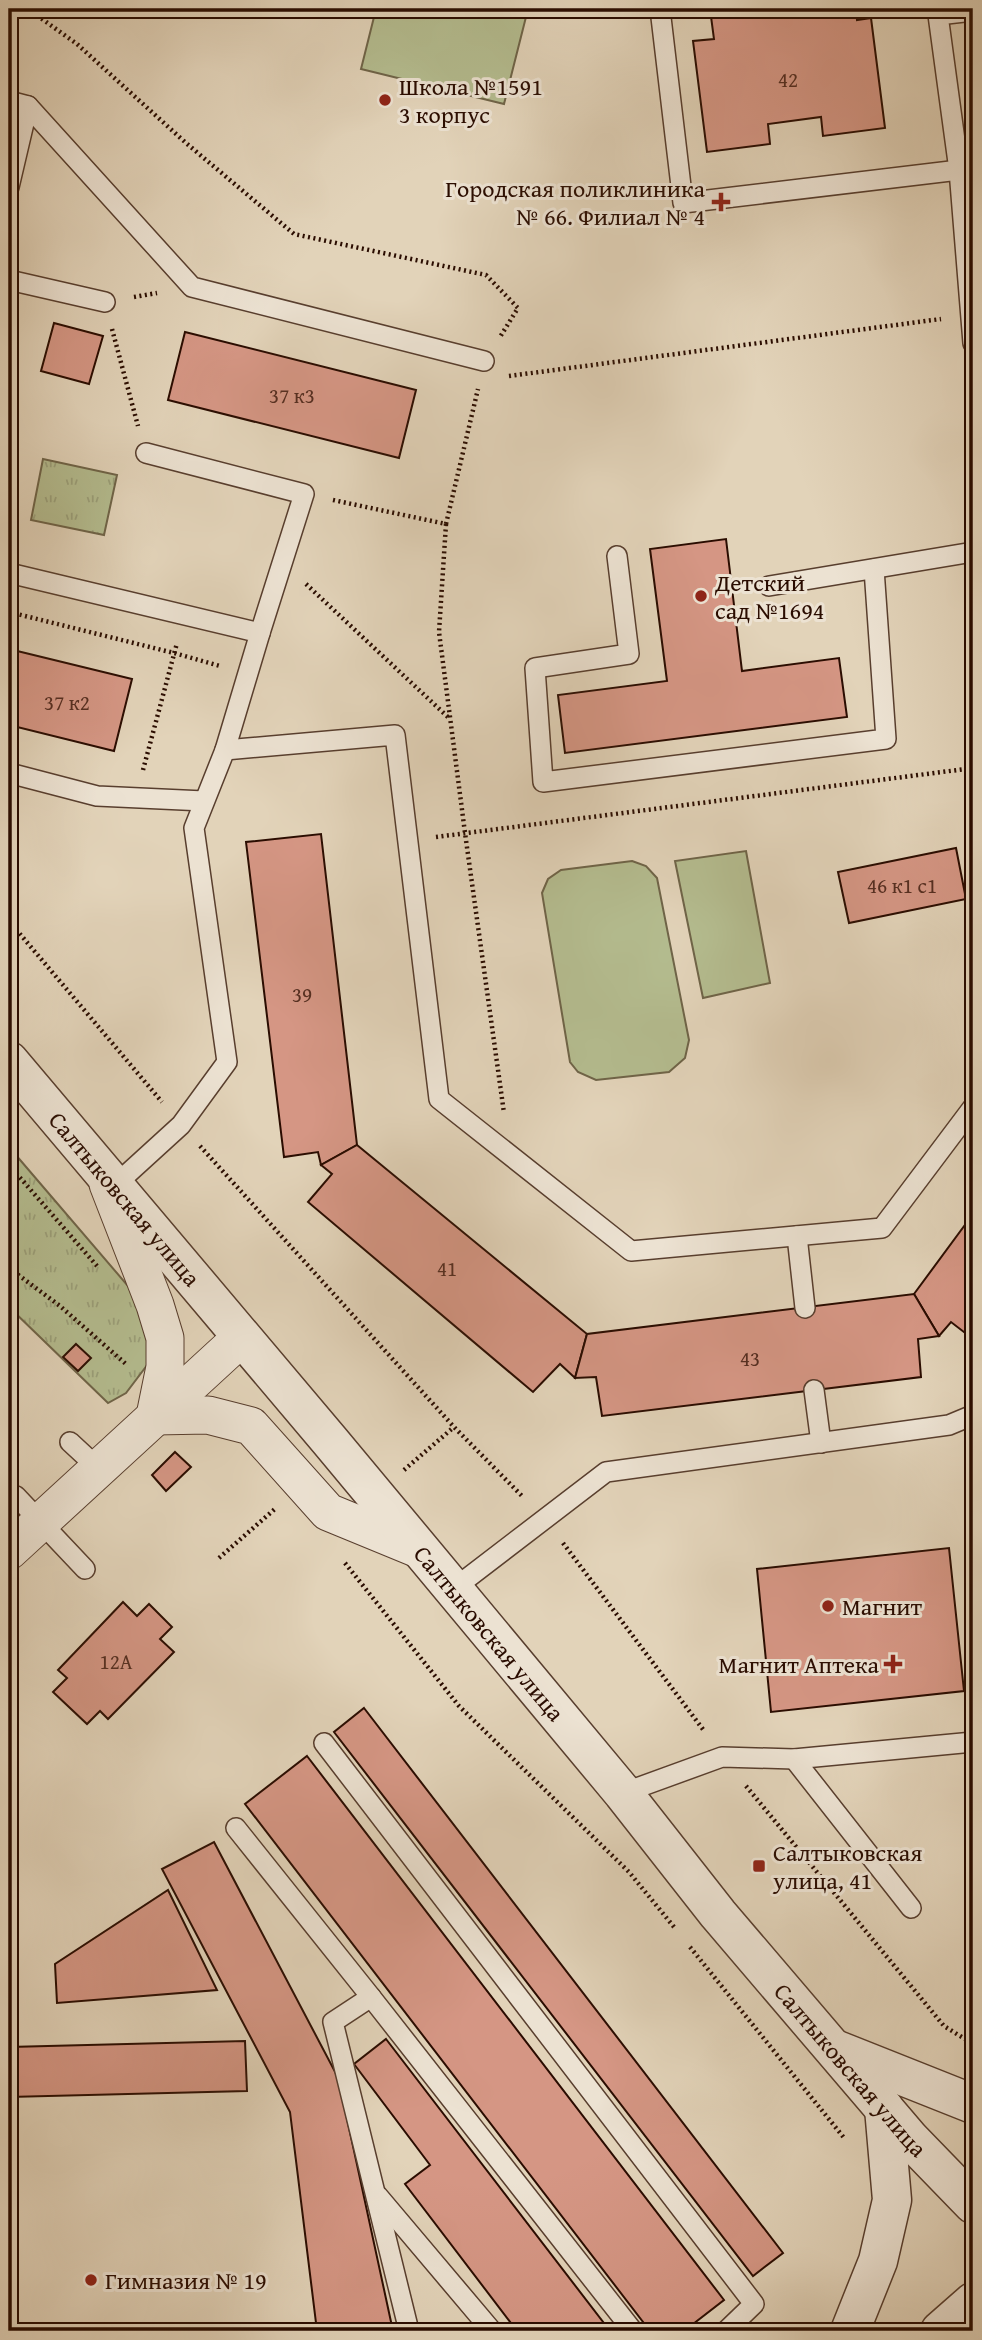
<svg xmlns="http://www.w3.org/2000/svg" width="982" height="2340" viewBox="0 0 982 2340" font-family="'Gentium Book Plus',serif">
<defs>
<pattern id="grass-tufts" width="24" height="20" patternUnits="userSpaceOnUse" patternTransform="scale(1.75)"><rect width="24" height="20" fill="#b4bc8f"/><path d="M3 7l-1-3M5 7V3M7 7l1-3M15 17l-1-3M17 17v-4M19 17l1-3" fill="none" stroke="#9ba07a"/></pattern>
</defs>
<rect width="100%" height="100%" fill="#e2d3b9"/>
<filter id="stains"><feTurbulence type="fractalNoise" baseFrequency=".00286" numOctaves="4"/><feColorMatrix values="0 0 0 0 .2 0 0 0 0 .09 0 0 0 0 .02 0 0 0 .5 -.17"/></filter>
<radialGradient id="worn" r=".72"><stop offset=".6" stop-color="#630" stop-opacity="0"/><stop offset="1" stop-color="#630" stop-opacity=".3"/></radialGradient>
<g fill="url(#grass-tufts)" stroke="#6f6448" stroke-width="2">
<path d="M43,459l74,16 -13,60 -73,-15z"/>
<path d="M9,1147l137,160 8,49 -28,37 -18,10 -99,-96z"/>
</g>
<g fill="#b4bc8f" stroke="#6f6448" stroke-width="2">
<path d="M376,9h152l-24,95 -143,-35z"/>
<path d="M746,851l24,132 -67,15 -28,-137z"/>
<path d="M632,861l14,5 11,12 32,162 -4,18 -16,14 -73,8 -18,-8 -8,-10 -28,-169 6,-14 13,-9z"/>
</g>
<g fill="#d59684" stroke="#2a0c00" stroke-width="2">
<path d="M710,9h146l1,11 14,-2 14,110 -62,8 -2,-19 -53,7 2,20 -63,8 -14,-111 21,-2z"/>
<path d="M54,323l49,13 -14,48 -48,-13z"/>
<path d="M185,332l231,58 -17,68 -231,-58z"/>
<path d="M726,539l16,132 97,-13 8,59 -282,36 -7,-58 109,-14 -17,-132z"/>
<path d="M9,649l123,30 -18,72 -105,-26z"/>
<path d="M321,834l36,311 -36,20 -3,-13 -34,5 -38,-315z"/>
<path d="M956,848l10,51 -117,24 -11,-51z"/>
<path d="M357,1145l230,189 -12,44 -15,-14 -27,28 -225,-190 24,-28 -11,-9z"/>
<path d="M973,1214v125l-22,-17 -12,14 -25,-42z"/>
<path d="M914,1294l25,42 -21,3 3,38 -319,39 -6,-39 -21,1 12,-44z"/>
<path d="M76,1344l15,14 -13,13 -15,-14z"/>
<path d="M175,1452l16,15 -25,24 -14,-16z"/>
<path d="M949,1548l15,143 -193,21 -14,-143z"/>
<path d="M123,1602l14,14 12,-12 23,23 -12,12 14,13 -66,67 -8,-8 -13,13 -34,-32 14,-14 -9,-8z"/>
<path d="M364,1708l419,545 -30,23 -419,-544z"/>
<path d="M307,1756l417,544 -40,31h-34l-405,-527z"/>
<path d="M214,1842l128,243 -2,1 53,245h-76l-27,-219 -128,-243z"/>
<path d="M168,1890l49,100 -160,13 -2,-39z"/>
<path d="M386,2039l224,292h-93l-112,-147 25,-19 -76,-101z"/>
<path d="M245,2041l2,50 -238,6v-50z"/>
</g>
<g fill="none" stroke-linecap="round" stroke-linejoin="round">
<defs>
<g id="service">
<path d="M660,9l23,194 276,-33"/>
<path d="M973,11l-35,4 21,155 14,173"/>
<path d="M9,101l19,5 164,181 292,74"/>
<path d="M9,187l19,-81"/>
<path d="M9,280l96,22"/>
<path d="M146,453l158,41 -44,139"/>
<path d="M617,556l12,98 -94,14 8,114 343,-43 -12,-170"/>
<path d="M9,573l251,60 -35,117"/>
<path d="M769,586l204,-34"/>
<path d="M9,773l88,23 107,5"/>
<path d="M113,1187l68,-62 46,-63 -33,-234 31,-78 170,-15 44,364 192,152 251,-23 91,-121"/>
<path d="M797,1236l8,72"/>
<path d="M814,1390l7,53"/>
<path d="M70,1442l28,26"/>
<path d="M16,1496l69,73"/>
<path d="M452,1590l154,-118 343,-47 24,-10"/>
<path d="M324,1743l430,561 -28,27"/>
<path d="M794,1759l117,149"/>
<path d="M623,1793l99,-36 72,2 179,-17"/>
<path d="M236,1828l135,169 262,334"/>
<path d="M371,1997l-38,25 76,309"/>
<path d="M378,2196l114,135"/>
</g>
<g id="minor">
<path d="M108,1184l47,121 10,33v29l-10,49"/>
<path d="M155,1416l53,-1 43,11 77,86 90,37"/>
<path d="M9,1551l233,-214"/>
</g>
<g id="tertiary">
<path id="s1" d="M9,1061l321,380 293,352 95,121 192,225 63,65"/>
<path d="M837,2050l136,54"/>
<path d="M850,2331l28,-70 14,-61 -8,-92"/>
<path d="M940,2331l33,-29"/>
</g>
</defs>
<use href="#service" stroke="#583e2e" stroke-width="22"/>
<use href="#minor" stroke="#583e2e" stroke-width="39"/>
<use href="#tertiary" stroke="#583e2e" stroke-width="41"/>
<g stroke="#2a0c00" stroke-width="4.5" stroke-dasharray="2 3.5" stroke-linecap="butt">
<path d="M28,9l49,35 109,99 108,91 192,41 32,33 -18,29"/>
<path d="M134,297l23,-4"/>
<path d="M112,329l26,97"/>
<path d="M509,376l432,-57"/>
<path d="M333,500l113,24 32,-135"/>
<path d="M446,524l-7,108 26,201 39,280"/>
<path d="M306,584l144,135"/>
<path d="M9,612l165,41 46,13"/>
<path d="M143,770l34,-127"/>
<path d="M436,837l537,-69"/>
<path d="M9,921l153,181"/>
<path d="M200,1146l254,281 69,70"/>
<path d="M9,1165l88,101"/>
<path d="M9,1268l51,38 67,59"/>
<path d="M404,1470l50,-43"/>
<path d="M563,1543l142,189"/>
<path d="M219,1558l57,-50"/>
<path d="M345,1563l114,143 170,166 45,55"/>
<path d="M746,1786l198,240 29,18"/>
<path d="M690,1947l155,192"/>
</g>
<use href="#service" stroke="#ece2d2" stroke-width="19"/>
<use href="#minor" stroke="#ece2d2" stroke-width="37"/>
<use href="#tertiary" stroke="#ece2d2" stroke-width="38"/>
</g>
<g fill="#8f2418" stroke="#ece2d2" stroke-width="2.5">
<circle cx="385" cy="100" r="7"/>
<path d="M717.5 191.5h7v7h7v7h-7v7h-7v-7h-7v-7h7z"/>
<circle cx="701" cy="596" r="7"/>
<circle cx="828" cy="1606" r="7"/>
<path d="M889.5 1653.5h7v7h7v7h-7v7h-7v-7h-7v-7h7z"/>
<rect x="752" y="1859" width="14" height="14" rx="3.5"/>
<circle cx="91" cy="2280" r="7"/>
</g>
<g text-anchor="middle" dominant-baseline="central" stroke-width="6" stroke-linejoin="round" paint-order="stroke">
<g font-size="21" fill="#552e21">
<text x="788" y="79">42</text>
<text x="292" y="395">37 к3</text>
<text x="67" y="702">37 к2</text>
<text x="902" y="885">46 к1 с1</text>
<text x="302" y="994">39</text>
<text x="447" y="1268">41</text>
<text x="750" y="1358">43</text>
<text x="116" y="1661">12А</text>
</g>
<g font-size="24" fill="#2a0c00" stroke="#ece2d2" text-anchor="start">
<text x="399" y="86">Школа №1591<tspan x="399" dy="28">3 корпус</tspan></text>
<text x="705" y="188" text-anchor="end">Городская поликлиника<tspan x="705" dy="28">№ 66. Филиал № 4</tspan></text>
<text x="715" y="582">Детский<tspan x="715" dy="28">сад №1694</tspan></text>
<text x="842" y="1606">Магнит</text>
<text x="879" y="1664" text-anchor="end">Магнит Аптека</text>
<text x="773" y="1852">Салтыковская<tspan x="773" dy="28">улица, 41</tspan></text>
<text x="105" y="2280">Гимназия № 19</text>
</g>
<g font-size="24" fill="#2a0c00" stroke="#ece2d2">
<text stroke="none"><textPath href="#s1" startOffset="180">Салтыковская улица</textPath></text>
<text stroke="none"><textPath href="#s1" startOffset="747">Салтыковская улица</textPath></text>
<text stroke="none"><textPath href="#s1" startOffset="1314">Салтыковская улица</textPath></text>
</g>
</g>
<rect width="982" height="2340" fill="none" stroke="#e2d3b9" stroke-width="35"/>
<rect x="10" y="10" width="961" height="2319" fill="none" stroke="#2a0c00" stroke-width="3.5"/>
<rect x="18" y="18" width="947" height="2305" fill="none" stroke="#2a0c00" stroke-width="2"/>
<rect width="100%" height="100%" filter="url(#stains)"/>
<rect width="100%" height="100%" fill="url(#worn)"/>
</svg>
